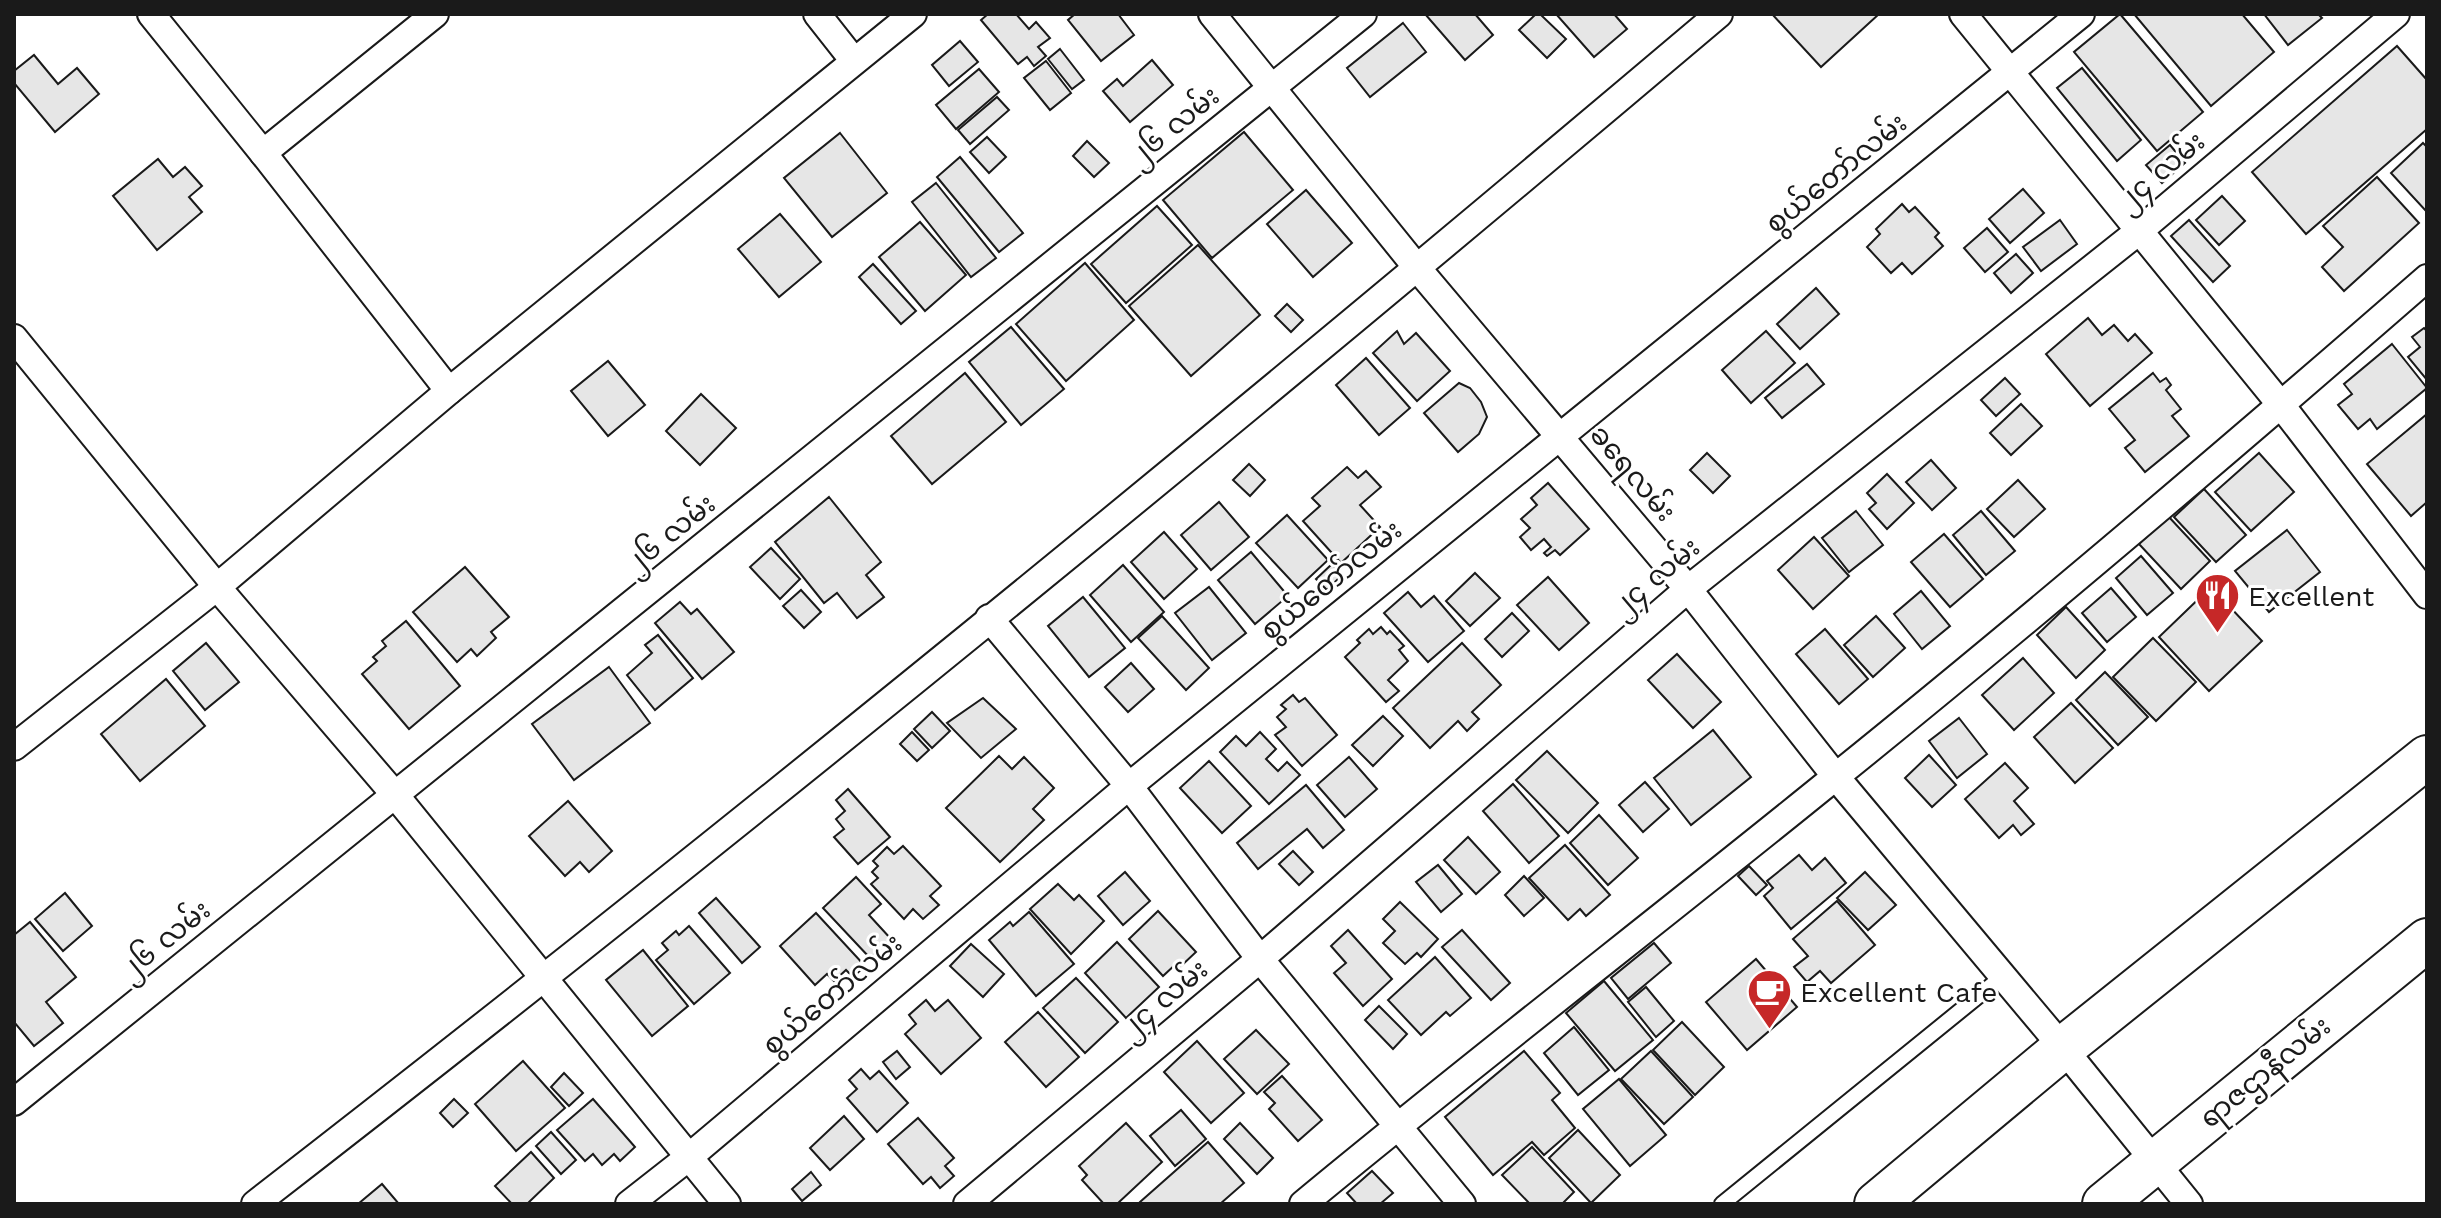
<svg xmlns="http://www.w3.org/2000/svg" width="2441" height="1218" viewBox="0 0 2441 1218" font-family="'Work Sans','Noto Sans Myanmar',sans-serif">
<rect width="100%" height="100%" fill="#fff"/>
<g fill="#e6e6e6" stroke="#1a1a1a" stroke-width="2">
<path d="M988,14h28l13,15 7,-7 14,16 -12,9 8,9 -12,10 -7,-9 -9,7 -37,-44z"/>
<path d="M1075,14h43l16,21 -33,26 -33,-41z"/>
<path d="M1425,14h50l18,21 -28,25z"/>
<path d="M1536,14h4l26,25 -19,19 -28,-28z"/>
<path d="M1556,14h58l13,15 -33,28z"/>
<path d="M1772,14h107l-58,53z"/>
<path d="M2120,14l83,98 -46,39 -83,-99z"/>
<path d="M2134,14h108l32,38 -63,54z"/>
<path d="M2264,14h54l4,4 -34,27z"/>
<path d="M1403,23l23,29 -56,45 -23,-29z"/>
<path d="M960,41l18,21 -29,24 -17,-21z"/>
<path d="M2397,46l30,34v49l-121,105 -54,-62z"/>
<path d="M1060,49l24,31 -12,9 -24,-30z"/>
<path d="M34,55l24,29 19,-16 22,26 -44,38 -41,-49v-12z"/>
<path d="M1152,60l21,25 -43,37 -27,-31 14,-12 6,7z"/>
<path d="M1046,61l25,32 -21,17 -26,-32z"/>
<path d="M2082,68l59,72 -24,21 -60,-73z"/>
<path d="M979,69l20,23 -43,37 -20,-24z"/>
<path d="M997,97l12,13 -39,34 -12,-14z"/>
<path d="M1244,132l49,58 -81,68 -49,-58z"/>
<path d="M840,133l47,60 -55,44 -48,-59z"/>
<path d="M987,137l19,20 -17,16 -19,-21z"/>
<path d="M1087,141l22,22 -15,14 -21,-21z"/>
<path d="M2423,143l4,4 -1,64 -35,-38z"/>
<path d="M2170,145l15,18 -23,20 -16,-18z"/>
<path d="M960,157l63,76 -24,19 -62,-75z"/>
<path d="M158,159l15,18 12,-10 17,19 -13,11 13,15 -45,38 -44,-54z"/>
<path d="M2377,177l42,46 -75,68 -22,-24 21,-20 -20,-21z"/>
<path d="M936,183l60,75 -25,19 -59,-75z"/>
<path d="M2023,189l21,24 -34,30 -21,-24z"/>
<path d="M1306,190l46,53 -39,34 -46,-53z"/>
<path d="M2222,196l23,25 -26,24 -23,-25z"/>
<path d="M1902,204l7,8 6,-5 24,26 -4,4 8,9 -31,28 -10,-11 -11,10 -24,-26 13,-13 -4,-5z"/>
<path d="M1157,206l35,39 -66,58 -35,-39z"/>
<path d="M780,214l41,48 -42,35 -41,-48z"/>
<path d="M2060,220l17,24 -36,27 -18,-24z"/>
<path d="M2189,220l41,46 -17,16 -42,-46z"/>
<path d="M920,222l46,53 -41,36 -46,-54z"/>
<path d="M1987,228l21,24 -23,20 -21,-24z"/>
<path d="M1198,245l62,70 -69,61 -62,-70z"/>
<path d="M2016,254l17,19 -22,20 -17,-20z"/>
<path d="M1085,263l49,57 -68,61 -50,-57z"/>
<path d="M873,264l43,47 -15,13 -42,-47z"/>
<path d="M1816,288l23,26 -39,35 -23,-25z"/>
<path d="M1287,304l16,16 -12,12 -16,-16z"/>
<path d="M2088,318l14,17 12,-10 14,16 7,-7 17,19 -62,53 -44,-52z"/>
<path d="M1011,327l53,62 -43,36 -52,-63z"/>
<path d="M2424,328l3,3v49l-19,-23 12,-10 -8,-10z"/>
<path d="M1397,331l7,13 12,-11 34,38 -33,30 -44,-48z"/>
<path d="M1766,331l29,32 -44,40 -29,-33z"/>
<path d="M2392,344l35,44 -50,41 -7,-10 -12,10 -20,-24 14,-11 -8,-10z"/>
<path d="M1366,358l44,50 -31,27 -43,-50z"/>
<path d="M608,361l37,44 -37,31 -37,-45z"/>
<path d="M1807,364l17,20 -42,34 -17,-20z"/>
<path d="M965,373l41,49 -74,62 -41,-48z"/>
<path d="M2153,373l7,9 6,-4 5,7 -5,5 15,19 -9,7 17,20 -44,36 -20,-24 10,-8 -26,-31z"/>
<path d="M2005,378l15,16 -24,22 -15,-16z"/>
<path d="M1459,383l11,5 11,14 6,15 -8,17 -21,18 -34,-39z"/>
<path d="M701,394l35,34 -36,37 -34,-34z"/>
<path d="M2021,404l21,22 -31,29 -21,-22z"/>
<path d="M2427,414v88l-16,14 -44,-52z"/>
<path d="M1707,453l23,23 -17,17 -23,-23z"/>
<path d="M2259,453l35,39 -43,39 -36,-39z"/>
<path d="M1931,460l25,28 -24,22 -26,-28z"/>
<path d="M1249,464l16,16 -15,16 -17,-16z"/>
<path d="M1347,467l11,11 8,-7 15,16 -21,18 20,22 -39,36 -38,-42 17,-15 -8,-8z"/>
<path d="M1887,474l27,29 -27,26 -18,-20 7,-6 -9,-10z"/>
<path d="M2018,480l27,29 -31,28 -27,-28z"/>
<path d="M1548,483l41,46 -29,26 -5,-5 -8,6 -3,-3 7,-6 -7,-8 -13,11 -11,-13 10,-9 -9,-9 16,-14 -6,-7z"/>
<path d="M2204,489l42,46 -30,27 -42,-45z"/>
<path d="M829,497l52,65 -15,13 18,22 -27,21 -20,-25 -13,10 -49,-61z"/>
<path d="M1219,502l30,35 -38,33 -30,-35z"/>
<path d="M1856,511l27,34 -34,27 -27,-34z"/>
<path d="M1981,511l34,40 -29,24 -33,-40z"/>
<path d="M1287,515l41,45 -30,28 -42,-45z"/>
<path d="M2168,516l42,45 -29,28 -42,-45z"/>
<path d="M2287,530l33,42 -51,40 -34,-41z"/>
<path d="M1164,532l33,37 -33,30 -33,-37z"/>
<path d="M1944,534l39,45 -33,28 -39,-45z"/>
<path d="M1814,537l35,39 -36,33 -35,-39z"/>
<path d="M771,548l29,31 -20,20 -30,-32z"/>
<path d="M1251,552l37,44 -33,28 -37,-44z"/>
<path d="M2141,556l32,37 -26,22 -31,-37z"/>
<path d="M1332,564l10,11 -15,15 -11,-11z"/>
<path d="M1123,565l41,47 -33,30 -41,-47z"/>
<path d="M465,567l44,50 -18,15 5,6 -19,18 -6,-7 -14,13 -44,-50z"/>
<path d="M1475,573l25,25 -30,28 -24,-25z"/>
<path d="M1548,577l41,46 -30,27 -42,-45z"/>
<path d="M1209,587l37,46 -34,27 -37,-47z"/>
<path d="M2211,587l51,54 -53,50 -50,-54z"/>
<path d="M2111,588l25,29 -29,25 -25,-29z"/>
<path d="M801,590l20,22 -17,16 -21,-22z"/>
<path d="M1921,591l29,35 -28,23 -28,-35z"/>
<path d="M1408,592l13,15 13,-11 30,35 -36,31 -44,-49z"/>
<path d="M1083,597l42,51 -36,29 -41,-51z"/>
<path d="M680,602l11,12 6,-5 37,43 -32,27 -47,-56z"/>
<path d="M2066,607l39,43 -29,28 -39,-43z"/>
<path d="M1512,613l17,18 -27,26 -17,-18z"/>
<path d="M1162,616l47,52 -23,22 -48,-52z"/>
<path d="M1876,616l29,32 -32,29 -29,-32z"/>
<path d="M406,621l54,65 -51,43 -47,-55 15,-13 -4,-4 13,-11 -4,-5z"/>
<path d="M1381,627l6,7 3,-3 14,15 -5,4 9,11 -20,19 11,11 -13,11 -41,-45 15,-14 -3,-3 12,-11 4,5z"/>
<path d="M1825,629l43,50 -29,25 -43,-50z"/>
<path d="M658,635l35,43 -38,32 -28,-35 25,-22 -7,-8z"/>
<path d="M2153,638l43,44 -40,39 -43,-44z"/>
<path d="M206,643l33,39 -34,28 -32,-39z"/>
<path d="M1462,643l39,42 -29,27 7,7 -12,12 -9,-10 -28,27 -37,-40z"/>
<path d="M1677,654l44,48 -28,26 -45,-48z"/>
<path d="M2023,658l31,35 -40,37 -32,-35z"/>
<path d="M1131,663l23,26 -26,23 -23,-25z"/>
<path d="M609,667l41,56 -76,57 -42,-56z"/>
<path d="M2105,672l43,45 -30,28 -42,-45z"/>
<path d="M166,679l39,47 -65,55 -39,-47z"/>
<path d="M1293,695l6,7 6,-4 32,37 -35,31 -27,-31 11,-8 -9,-10 9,-8 -5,-4z"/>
<path d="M983,698l33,31 -35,29 -34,-35z"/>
<path d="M2071,703l42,45 -38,35 -41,-46z"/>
<path d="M932,712l18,19 -18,17 -18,-19z"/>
<path d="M1383,716l20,20 -30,30 -21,-21z"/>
<path d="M1959,718l28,36 -30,24 -28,-37z"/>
<path d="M1713,730l38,47 -60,48 -37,-47z"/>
<path d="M912,732l17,18 -12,11 -17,-17z"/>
<path d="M1260,732l16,17 -10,10 12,12 9,-9 13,13 -31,29 -49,-52 16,-16 10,10z"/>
<path d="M1547,751l51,52 -30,30 -52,-53z"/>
<path d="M1929,755l27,30 -24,22 -27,-29z"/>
<path d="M999,756l13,13 12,-12 30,31 -21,21 11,11 -44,42 -54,-54z"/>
<path d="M1349,757l28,32 -32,28 -28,-32z"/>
<path d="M1209,761l42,45 -29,27 -42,-45z"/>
<path d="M2005,763l23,25 -14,13 20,23 -13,11 -8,-10 -14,13 -34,-39z"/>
<path d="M1645,782l24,27 -26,23 -24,-27z"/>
<path d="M1513,784l46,52 -30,27 -46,-52z"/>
<path d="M1306,785l38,45 -21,18 -16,-19 -49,40 -21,-26z"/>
<path d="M848,789l42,48 -32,27 -24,-27 10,-8 -8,-10 9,-8 -9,-11z"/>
<path d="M568,801l44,50 -23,21 -9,-10 -15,14 -36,-40z"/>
<path d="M1599,815l39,43 -30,27 -38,-42z"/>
<path d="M1468,837l32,35 -24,22 -32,-34z"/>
<path d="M1565,845l45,50 -24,21 -6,-7 -12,11 -39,-42z"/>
<path d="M903,846l38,40 -11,10 9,9 -16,14 -10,-10 -9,10 -33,-35 7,-6 -6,-6 6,-6 -5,-5 14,-14 7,7z"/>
<path d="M1293,851l20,21 -14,13 -20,-21z"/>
<path d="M1799,855l13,15 13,-12 21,25 -55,46 -27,-33 9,-8 -6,-7z"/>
<path d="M1438,865l24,29 -21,18 -25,-30z"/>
<path d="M1749,866l18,19 -11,10 -18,-19z"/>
<path d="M1125,872l25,29 -27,24 -25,-29z"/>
<path d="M1865,872l31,33 -28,25 -31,-32z"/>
<path d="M1524,876l20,22 -20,18 -19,-21z"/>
<path d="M856,877l25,27 -12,11 22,24 -21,19 -47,-50z"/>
<path d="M1058,884l16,16 5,-5 25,26 -33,33 -41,-45z"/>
<path d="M65,893l27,33 -29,25 -28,-32z"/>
<path d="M716,898l44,49 -18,16 -43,-50z"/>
<path d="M1837,901l38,44 -44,38 -11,-12 -13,11 -13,-15 14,-11 -15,-17z"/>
<path d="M1400,902l38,37 -17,18 -4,-4 -12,11 -22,-21 12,-12 -12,-12z"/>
<path d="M1158,911l38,41 -16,15 -3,-4 -14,13 -34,-37z"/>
<path d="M1029,912l45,52 -38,32 -47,-56 21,-18 3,4z"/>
<path d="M816,913l49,53 -12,11 -7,-7 -12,11 -7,-7 -12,11 -35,-39z"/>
<path d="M30,922l46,55 -30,25 17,21 -29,23 -20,-24v-87z"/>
<path d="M689,926l41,47 -36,31 -38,-44 12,-10 -6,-7 14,-12 3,4z"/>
<path d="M1348,930l44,49 -29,27 -29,-33 12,-10 -15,-17z"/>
<path d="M1462,930l48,53 -19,17 -49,-53z"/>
<path d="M1117,942l42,45 -33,31 -41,-45z"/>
<path d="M1654,943l17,20 -43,36 -17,-21z"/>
<path d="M971,944l33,30 -21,23 -33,-31z"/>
<path d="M643,950l45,56 -36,30 -46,-56z"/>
<path d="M1435,957l36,41 -21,18 -4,-4 -25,23 -33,-35z"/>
<path d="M1756,959l41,48 -50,43 -41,-48z"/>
<path d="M1076,978l42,44 -33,31 -42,-45z"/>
<path d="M1604,981l49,59 -38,31 -49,-58z"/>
<path d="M1646,987l28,34 -18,16 -28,-35z"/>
<path d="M926,1000l9,11 13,-11 33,38 -40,36 -36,-40 11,-10 -7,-9z"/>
<path d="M1379,1006l28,28 -14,15 -28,-29z"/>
<path d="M1038,1012l41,45 -33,30 -41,-45z"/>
<path d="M1682,1022l42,45 -29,28 -42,-45z"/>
<path d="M1574,1027l35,43 -31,25 -34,-42z"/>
<path d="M1256,1030l33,34 -32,30 -33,-35z"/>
<path d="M1197,1041l47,52 -33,30 -47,-51z"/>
<path d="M897,1051l13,16 -14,12 -13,-17z"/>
<path d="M1524,1051l36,42 -8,7 23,28 -31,27 -12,-13 -39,33 -48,-58z"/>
<path d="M1651,1051l42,46 -29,27 -43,-45z"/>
<path d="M523,1061l42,47 -49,43 -41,-47z"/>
<path d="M861,1069l9,10 9,-8 29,32 -31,29 -30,-34 10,-9 -8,-9z"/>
<path d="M564,1073l19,20 -14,13 -18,-19z"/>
<path d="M1282,1076l40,44 -24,21 -29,-32 6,-6 -11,-11z"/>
<path d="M1619,1079l47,56 -36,31 -47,-57z"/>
<path d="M454,1099l14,14 -15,14 -13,-14z"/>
<path d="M593,1099l42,48 -15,14 -6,-7 -12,11 -9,-11 -8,7 -28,-31z"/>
<path d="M1181,1110l25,29 -31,27 -25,-30z"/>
<path d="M844,1116l20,23 -34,31 -20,-22z"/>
<path d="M918,1118l36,40 -9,8 9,10 -14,12 -9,-11 -8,7 -35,-40z"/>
<path d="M1126,1123l36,39 -45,42h-13l-22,-24 5,-5 -8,-9z"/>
<path d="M1240,1123l33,35 -16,16 -33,-35z"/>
<path d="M1578,1130l42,45 -29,28 -42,-45z"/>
<path d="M551,1132l25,28 -15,14 -25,-28z"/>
<path d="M1208,1142l36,41 -24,21h-79l-1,-2z"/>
<path d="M1532,1147l42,45 -12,12h-32l-28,-29z"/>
<path d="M531,1152l23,26 -27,26h-15l-17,-18z"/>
<path d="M1372,1171l21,22 -13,11h-23l-10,-11z"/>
<path d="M811,1172l10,13 -19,16 -10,-12z"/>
<path d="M382,1184l17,20h-41z"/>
</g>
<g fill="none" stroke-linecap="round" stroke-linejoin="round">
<defs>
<path id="service" d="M1722,1204l281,-228"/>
<g id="minor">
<path d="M151,14l112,139 186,238"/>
<path d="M817,14l37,47"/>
<path d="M1212,14l206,255 270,320 148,188 227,271 126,156"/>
<path d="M1963,14l318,391 146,190"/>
<path d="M263,153l172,-139"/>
<path d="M14,338l203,249 179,209 331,408"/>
<path d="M989,618l140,168 131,173 202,245"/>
<path d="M14,747l203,-160 232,-196 464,-377"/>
<path d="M14,1102l1349,-1088"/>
<path d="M255,1204c497,-385 984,-784 1464,-1190"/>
<path d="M629,1204l60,-47 440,-371 952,-772"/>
<path d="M967,1204l293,-245 428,-370 451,-358 257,-217"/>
<path d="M1303,1204c175,-145 355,-283 531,-426 201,-162 398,-330 593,-500"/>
</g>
<g id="primary">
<path d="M1876,1204l187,-156 364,-291"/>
<path d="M2104,1204l323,-264"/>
</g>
</defs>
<use href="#service" stroke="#1a1a1a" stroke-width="18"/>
<use href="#minor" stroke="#1a1a1a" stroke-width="30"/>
<use href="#primary" stroke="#1a1a1a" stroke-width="46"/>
<use href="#service" stroke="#fff" stroke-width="14"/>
<use href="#minor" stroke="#fff" stroke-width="26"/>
<use href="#primary" stroke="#fff" stroke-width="42"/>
</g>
<defs>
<symbol id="restaurant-pin" viewBox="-11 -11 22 30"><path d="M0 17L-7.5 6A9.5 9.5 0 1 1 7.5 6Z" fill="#c62828" stroke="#fff"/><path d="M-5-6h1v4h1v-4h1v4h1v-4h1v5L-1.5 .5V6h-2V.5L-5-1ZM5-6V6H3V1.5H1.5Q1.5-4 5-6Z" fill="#fff"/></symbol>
<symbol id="cafe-pin" viewBox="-11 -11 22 30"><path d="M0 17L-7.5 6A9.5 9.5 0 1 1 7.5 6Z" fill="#c62828" stroke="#fff"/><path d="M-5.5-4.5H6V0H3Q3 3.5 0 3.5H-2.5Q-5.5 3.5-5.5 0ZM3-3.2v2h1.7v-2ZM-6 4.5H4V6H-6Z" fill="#fff"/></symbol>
</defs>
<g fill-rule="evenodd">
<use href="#restaurant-pin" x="2192" y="570" width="51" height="69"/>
<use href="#cafe-pin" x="1744" y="966" width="51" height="69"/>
</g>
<g text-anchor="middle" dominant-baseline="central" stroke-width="6" stroke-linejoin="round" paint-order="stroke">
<g font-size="28" fill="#1a1a1a" stroke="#fff">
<text transform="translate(1173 126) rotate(-39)">၂၆ လမ်း</text>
<text transform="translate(2160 171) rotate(-40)">၂၄ လမ်း</text>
<text transform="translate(1836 173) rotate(-39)">စွယ်တော်လမ်း</text>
<text transform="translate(1633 473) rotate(50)">ခရေလမ်း</text>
<text transform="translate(669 534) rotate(-39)">၂၆ လမ်း</text>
<text transform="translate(1655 577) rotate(-40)">၂၄ လမ်း</text>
<text transform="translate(1331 580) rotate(-39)">စွယ်တော်လမ်း</text>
<text transform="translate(164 940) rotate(-39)">၂၆ လမ်း</text>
<text transform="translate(832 994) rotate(-40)">စွယ်တော်လမ်း</text>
<text transform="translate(1163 999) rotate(-40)">၂၄ လမ်း</text>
<text transform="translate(2265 1072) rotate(-39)">ရာဇဌာနီလမ်း</text>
</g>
<g font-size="28" fill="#1a1a1a" stroke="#fff" text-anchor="start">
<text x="2248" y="596">Excellent</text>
<text x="1800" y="992">Excellent Cafe</text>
</g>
</g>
<rect width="2441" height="1218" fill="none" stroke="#1a1a1a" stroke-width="32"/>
</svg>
